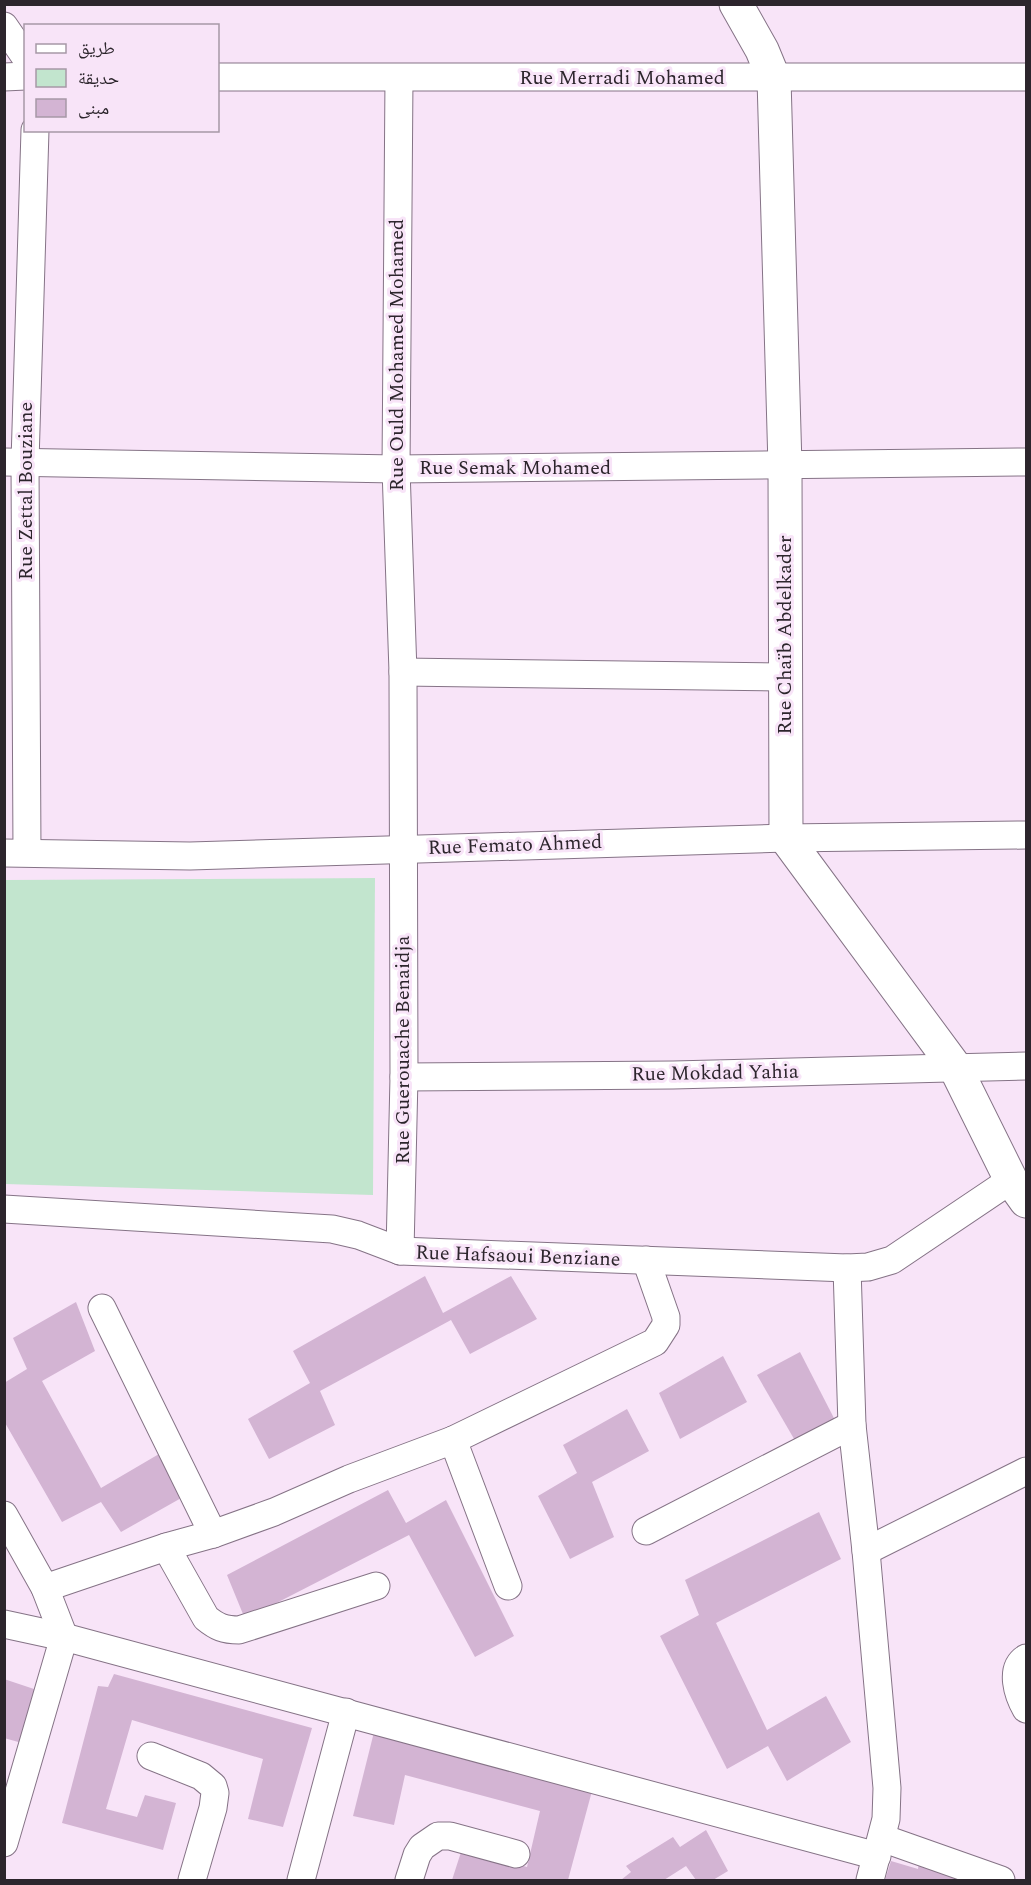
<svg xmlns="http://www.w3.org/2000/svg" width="1031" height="1885" viewBox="0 0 1031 1885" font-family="Spectral,'Noto Naskh Arabic',serif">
<rect width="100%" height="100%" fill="#f8e4f8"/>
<path fill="#c2e5ce" d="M375,878l-2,317 -368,-11v-304z"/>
<g fill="#d3b4d3">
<path d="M425,1276l18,37 68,-37 26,43 -67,35 -19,-34 -131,71 15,34 -66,34 -21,-40 62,-36 -17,-32z"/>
<path d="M76,1302l19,49 -53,30 59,107 58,-34 24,43 -62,35 -20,-30 -39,20 -58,-101v-38l23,-14 -14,-31z"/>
<path d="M800,1352l37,72 -40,20 -40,-69z"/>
<path d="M723,1356l24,46 -67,37 -21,-46z"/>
<path d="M627,1409l22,42 -57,31 22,55 -44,22 -32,-63 39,-23 -14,-28z"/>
<path d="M388,1490l18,33 40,-23 68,136 -39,21 -66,-122 -164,84 -18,-44z"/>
<path d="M819,1512l22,47 -125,64 51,107 59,-34 25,46 -64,39 -19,-35 -41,23 -67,-133 39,-21 -14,-35z"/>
<path d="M114,1674l198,54 -29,99 -35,-8 15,-60 -131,-39 -26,89 31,8 8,-22 31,8 -13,47 -101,-27 36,-137 10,1z"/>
<path d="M4,1679l33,11 -15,53 -18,-5z"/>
<path d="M374,1732l218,59 -24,89h-116l10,-31 65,18 13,-56 -135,-36 -11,50 -41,-9z"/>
<path d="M706,1830l22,41 -15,9h-17l-10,-14 -22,14h-43l10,-8 -5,-6 47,-29 7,10z"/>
<path d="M891,1861l27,8 1,-7 55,18h-89z"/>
</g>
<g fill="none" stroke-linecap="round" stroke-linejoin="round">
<defs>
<g id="minor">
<path d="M4,26l22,32"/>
<path d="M4,77l22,-1"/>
<path d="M218,77h808"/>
<path d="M399,78l-3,391 7,203 1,405 -4,174"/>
<path d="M4,462l392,7 630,-7"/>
<path d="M403,672l381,5"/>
<path d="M27,852l-2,-390 10,-332"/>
<path d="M4,853l186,3 596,-18 240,-3"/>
<path d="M404,1077l269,-2 353,-9"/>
<path d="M4,1209l328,20 26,6 42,16 447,17 21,-1 24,-7 119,-80"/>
<path d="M847,1268l5,157 14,126 21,237 -1,31 -16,61"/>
<path d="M4,1515l41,73 19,49 -60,206"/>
<path d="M646,1531l206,-106"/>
<path d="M213,1534l61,-22 75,-33 104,-39"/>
<path d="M166,1547l40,71c11,9 18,12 33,12l137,-44"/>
<path d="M866,1551l160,-80"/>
<path d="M508,1586l-55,-146 202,-98 11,-17v-8l-20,-57"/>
<path d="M45,1588l121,-41 47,-13 -111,-226"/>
<path d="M4,1624l60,13 813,219"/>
<path d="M1026,1658c-17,11 -8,37 0,51"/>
<path d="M151,1756l50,20 12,10 2,7 -2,15 -21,72"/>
<path d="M882,1838l119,42"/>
<path d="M301,1880l45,-168"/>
<path d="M409,1880l8,-25 5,-8 16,-11h12l66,18"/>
</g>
<path id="tertiary" d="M736,4l26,46 12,29 11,387 1,372 169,229 56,113 15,21"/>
</defs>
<use href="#minor" stroke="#857386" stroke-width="29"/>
<use href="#tertiary" stroke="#857386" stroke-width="35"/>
<use href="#minor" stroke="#fff" stroke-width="27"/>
<use href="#tertiary" stroke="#fff" stroke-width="33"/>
</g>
<g text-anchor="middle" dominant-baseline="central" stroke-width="6" stroke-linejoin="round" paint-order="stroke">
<g font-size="20" fill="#2c252c" stroke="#f8e4f8">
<text x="622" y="78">Rue Merradi Mohamed</text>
<text transform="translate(397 355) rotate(-90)">Rue Ould Mohamed Mohamed</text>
<text x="515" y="468">Rue Semak Mohamed</text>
<text transform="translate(26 491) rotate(-90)">Rue Zettal Bouziane</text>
<text transform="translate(785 635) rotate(-90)">Rue Chaïb Abdelkader</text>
<text transform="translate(515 845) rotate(-2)">Rue Femato Ahmed</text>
<text transform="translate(403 1050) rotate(-90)">Rue Guerouache Benaidja</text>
<text transform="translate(715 1073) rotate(-1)">Rue Mokdad Yahia</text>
<text transform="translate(518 1256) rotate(2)">Rue Hafsaoui Benziane</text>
</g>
</g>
<rect width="1031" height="1885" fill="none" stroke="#2c252c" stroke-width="12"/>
<rect x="24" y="24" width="195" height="108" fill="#f8e4f8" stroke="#a698a6" stroke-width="1.5"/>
<rect x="36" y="44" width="30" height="9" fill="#ffffff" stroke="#a698a6" stroke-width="1.5"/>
<text x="78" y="54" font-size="18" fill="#2c252c">طريق</text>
<rect x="36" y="69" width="30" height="18" fill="#c2e5ce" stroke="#a698a6" stroke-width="1.5"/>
<text x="78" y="84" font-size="18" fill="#2c252c">حديقة</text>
<rect x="36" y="99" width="30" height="18" fill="#d3b4d3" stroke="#a698a6" stroke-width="1.5"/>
<text x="78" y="114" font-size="18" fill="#2c252c">مبنى</text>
</svg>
